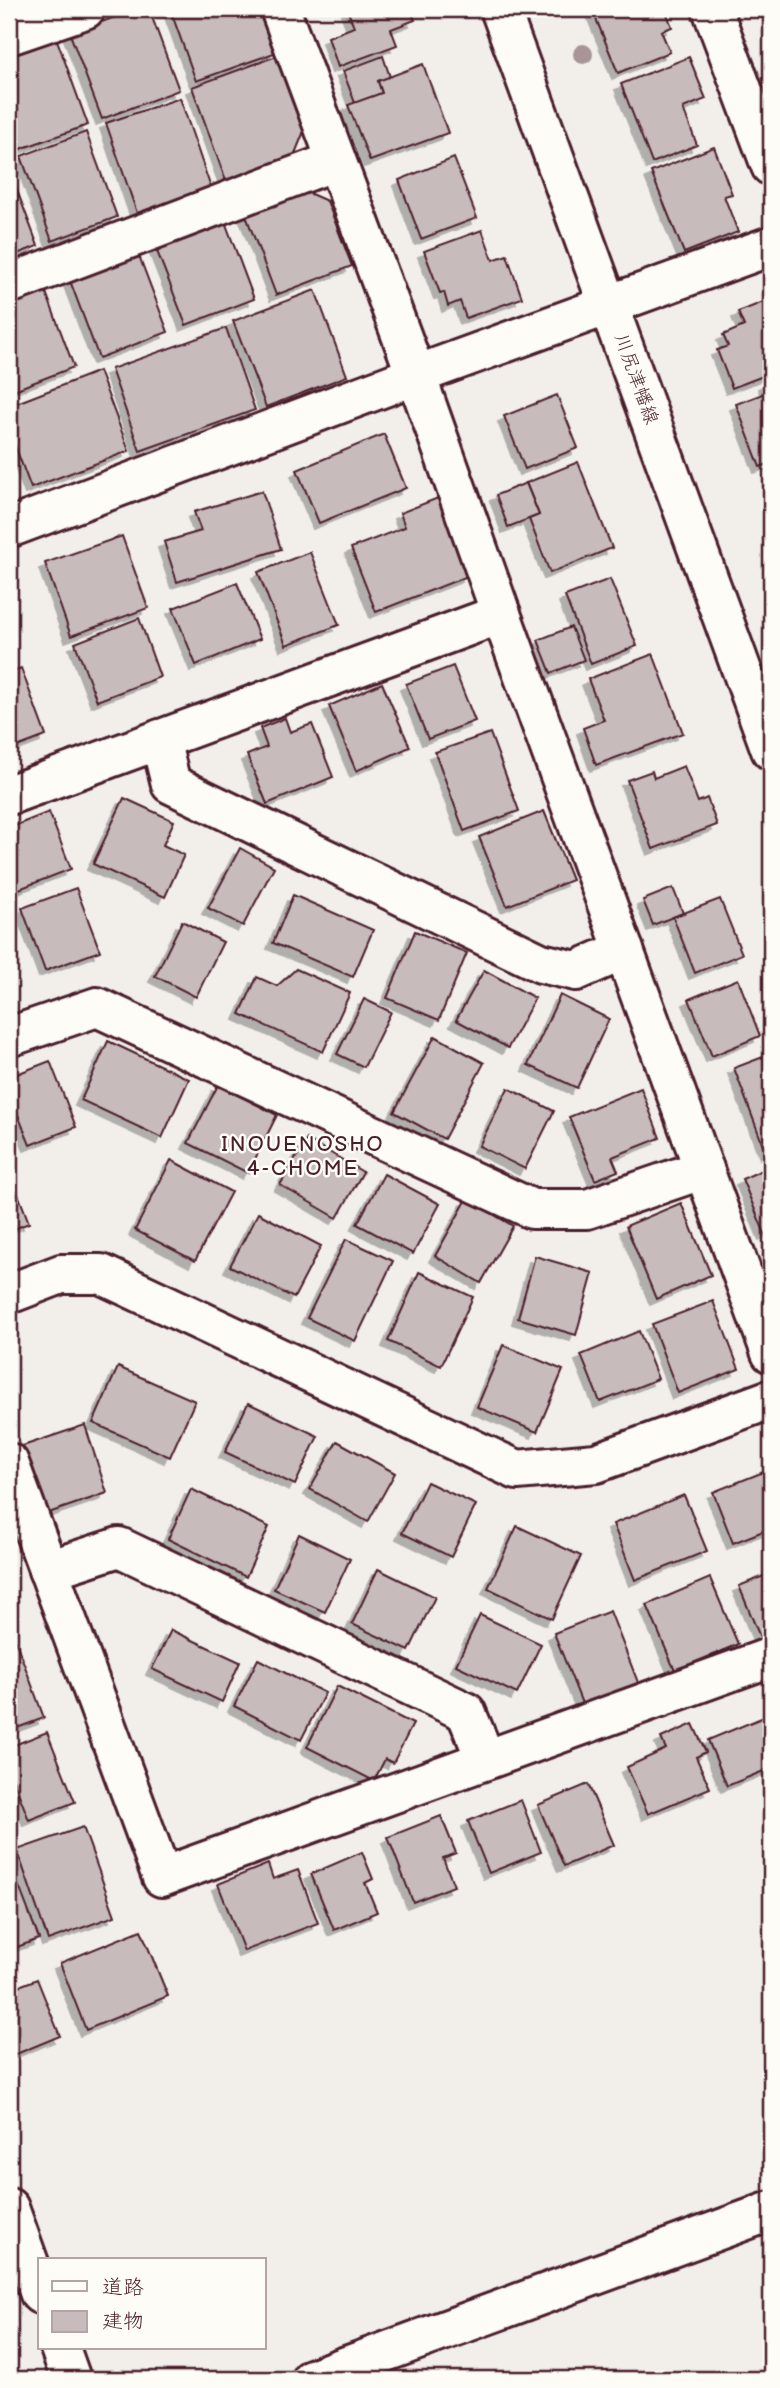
<svg xmlns="http://www.w3.org/2000/svg" width="780" height="2388" viewBox="0 0 780 2388" font-family="'Balsamiq Sans','Klee One',sans-serif">
<defs>
<filter id="shadow"><feDropShadow dx="-6" dy="6" stdDeviation="0" flood-color="#0004"/></filter>
</defs>
<rect width="100%" height="100%" fill="#f2efeb"/>
<filter id="ink" filterUnits="userSpaceOnUse"><feTurbulence type="fractalNoise" baseFrequency=".0143" numOctaves="2"/><feDisplacementMap in="SourceGraphic" scale="14" xChannelSelector="R" yChannelSelector="G"/><feConvolveMatrix kernelMatrix="1 2 1 2 8 2 1 2 1" color-interpolation-filters="sRGB"/></filter>
<g filter="url(#ink)">
<g fill="#c8bbbb" stroke="#4a1f2b" stroke-width="2" filter="url(#shadow)">
<path d="M136,9h13l30,81 -77,29 -32,-85z"/>
<path d="M170,9h92l15,43 -81,29z"/>
<path d="M347,9h63l5,11 -24,9 6,16 -59,22 -10,-30 26,-10z"/>
<path d="M592,9h73l7,18 -11,4 9,21 -52,21z"/>
<path d="M57,40l31,85 -79,28v-96z"/>
<path d="M285,53l24,66 -17,42 -65,23 -35,-97z"/>
<path d="M383,56l7,21 -12,4 4,12 -27,10 -12,-32z"/>
<path d="M689,57l17,42 -23,9 14,37 -45,18 -31,-79z"/>
<path d="M423,64l25,69 -78,28 -22,-56 34,-12 -4,-12z"/>
<path d="M180,98l31,90 -74,25 -31,-90z"/>
<path d="M86,132l31,85 -65,24 -31,-85z"/>
<path d="M714,147l18,47 -8,2 14,36 -54,21 -33,-81z"/>
<path d="M454,158l23,60 -56,21 -22,-59z"/>
<path d="M9,169l29,77 -29,11z"/>
<path d="M304,191l23,10 25,65 -76,29 -31,-82z"/>
<path d="M224,219l30,80 -68,26 -31,-79z"/>
<path d="M482,230l11,30 14,-5 15,43 -56,20 -6,-17 -12,5 -4,-14 -4,1 -16,-42z"/>
<path d="M138,253l30,79 -69,26 -30,-80z"/>
<path d="M44,287l30,80 -65,25v-91z"/>
<path d="M315,290l32,86 -81,31 -33,-86z"/>
<path d="M771,299v74l-39,15 -15,-38 11,-4 -5,-11 21,-9 -6,-14z"/>
<path d="M226,328l29,82 -115,41 -29,-82z"/>
<path d="M99,371l30,80 -98,37 -22,-58v-24z"/>
<path d="M771,380v83l-11,4 -24,-63 32,-12 -4,-9z"/>
<path d="M557,395l21,53 -53,21 -21,-53z"/>
<path d="M384,434l22,54 -87,35 -22,-53z"/>
<path d="M578,462l34,86 -62,25 -21,-54 10,-4 -13,-32z"/>
<path d="M526,483l13,32 -31,12 -12,-32z"/>
<path d="M262,491l19,58 -104,33 -13,-40 37,-11 -7,-19z"/>
<path d="M438,498l30,78 -92,36 -25,-64 54,-21 -5,-14z"/>
<path d="M122,536l26,72 -77,28 -26,-73z"/>
<path d="M310,552l29,73 -53,20 -28,-73z"/>
<path d="M610,579l27,67 -46,18 -26,-68z"/>
<path d="M237,583l23,56 -64,26 -23,-57z"/>
<path d="M139,618l21,59 -63,24 -22,-58z"/>
<path d="M571,627l13,33 -33,13 -13,-33z"/>
<path d="M653,654l30,79 -87,32 -13,-37 21,-8 -16,-41z"/>
<path d="M453,666l22,55 -47,18 -22,-55z"/>
<path d="M21,668l25,68 -37,14v-77z"/>
<path d="M382,683l28,64 -54,24 -27,-65z"/>
<path d="M285,718l5,14 22,-8 21,53 -66,27 -20,-49 20,-8 -7,-19z"/>
<path d="M490,733l29,78 -55,20 -29,-79z"/>
<path d="M684,766l14,36 9,-4 10,27 -64,24 -26,-69 25,-9 2,7z"/>
<path d="M124,798l50,23 -11,24 21,10 -19,42 -72,-33z"/>
<path d="M544,811l28,69 -65,26 -28,-69z"/>
<path d="M49,812l22,57 -57,22 -5,-14v-49z"/>
<path d="M240,848l34,19 -31,59 -35,-18z"/>
<path d="M76,888l24,63 -55,20 -23,-63z"/>
<path d="M673,888l10,25 -30,12 -10,-25z"/>
<path d="M293,895l80,35 -20,47 -80,-34z"/>
<path d="M720,899l22,55 -47,19 -22,-56z"/>
<path d="M182,921l41,21 -27,55 -41,-21z"/>
<path d="M415,931l52,22 -28,67 -52,-22z"/>
<path d="M296,969l54,24 -27,59 -83,-38 17,-37 20,9z"/>
<path d="M484,970l51,28 -27,50 -52,-28z"/>
<path d="M738,979l22,57 -48,20 -23,-57z"/>
<path d="M560,995l49,24 -32,69 -49,-23z"/>
<path d="M364,999l27,13 -27,55 -27,-13z"/>
<path d="M435,1036l49,27 -40,76 -50,-27z"/>
<path d="M108,1041l81,38 -27,59 -81,-38z"/>
<path d="M771,1054v97l-5,2 -32,-85z"/>
<path d="M50,1061l26,66 -46,18 -21,-53v-15z"/>
<path d="M218,1085l59,30 -29,58 -60,-30z"/>
<path d="M508,1088l46,23 -29,58 -46,-23z"/>
<path d="M641,1088l19,50 -48,19 6,14 -23,9 -26,-63z"/>
<path d="M307,1139l56,33 -26,46 -57,-33z"/>
<path d="M171,1160l60,32 -36,69 -60,-31z"/>
<path d="M771,1166v65l-6,3 -23,-55z"/>
<path d="M9,1170l20,53 -20,8z"/>
<path d="M384,1174l56,30 -27,50 -56,-30z"/>
<path d="M467,1199l46,27 -32,57 -46,-27z"/>
<path d="M681,1203l30,72 -55,24 -30,-73z"/>
<path d="M258,1213l63,33 -27,52 -64,-32z"/>
<path d="M346,1239l47,22 -38,80 -48,-23z"/>
<path d="M535,1256l58,17 -17,62 -58,-17z"/>
<path d="M419,1272l54,25 -32,69 -53,-25z"/>
<path d="M713,1301l26,68 -61,24 -26,-69z"/>
<path d="M639,1331l19,48 -58,23 -19,-47z"/>
<path d="M503,1345l60,25 -26,62 -60,-25z"/>
<path d="M118,1367l77,34 -25,56 -77,-34z"/>
<path d="M248,1403l70,33 -23,49 -70,-33z"/>
<path d="M85,1425l22,68 -73,25 -23,-68z"/>
<path d="M337,1441l58,32 -27,49 -58,-33z"/>
<path d="M771,1469v59l-38,15 -20,-51z"/>
<path d="M427,1482l49,23 -25,52 -49,-24z"/>
<path d="M191,1489l78,38 -23,50 -78,-38z"/>
<path d="M684,1495l23,56 -72,29 -22,-56z"/>
<path d="M517,1526l64,30 -29,63 -64,-31z"/>
<path d="M299,1534l51,25 -25,53 -51,-23z"/>
<path d="M378,1569l57,28 -26,54 -57,-27z"/>
<path d="M771,1573v71l-7,3 -25,-61z"/>
<path d="M710,1578l28,66 -63,27 -28,-66z"/>
<path d="M610,1611l29,74 -56,21 -29,-73z"/>
<path d="M480,1615l61,29 -24,50 -61,-29z"/>
<path d="M171,1630l69,32 -18,40 -70,-33z"/>
<path d="M16,1642l28,76 -35,13v-86z"/>
<path d="M258,1659l67,34 -24,47 -67,-34z"/>
<path d="M337,1686l76,38 -20,39 -8,-4 -11,22 -67,-34z"/>
<path d="M771,1714v54l-44,18 -19,-46z"/>
<path d="M693,1724l13,28 -10,5 14,31 -62,26 -21,-47 39,-18 -5,-11z"/>
<path d="M47,1732l28,70 -46,18 -20,-51v-22z"/>
<path d="M588,1784l26,61 -50,21 -26,-61z"/>
<path d="M521,1800l20,52 -52,21 -21,-52z"/>
<path d="M441,1816l15,37 -13,5 11,28 -41,16 -25,-65z"/>
<path d="M83,1827l32,89 -67,24 -31,-90z"/>
<path d="M362,1852l11,27 -8,4 12,29 -43,18 -23,-56z"/>
<path d="M268,1864l5,15 25,-9 20,53 -74,28 -26,-67z"/>
<path d="M11,1865l28,74 -30,11v-84z"/>
<path d="M141,1930l27,66 -82,34 -26,-67z"/>
<path d="M37,1979l23,57 -51,21v-67z"/>
</g>
<g fill="none" stroke-linecap="round" stroke-linejoin="round">
<defs>
<g id="minor">
<path d="M280,9l136,366 85,239 270,739"/>
<path d="M712,9l59,157"/>
<path d="M9,35l76,-26"/>
<path d="M9,284l326,-123"/>
<path d="M9,528l407,-153 355,-129"/>
<path d="M160,739l11,45 370,179 35,8 48,-21"/>
<path d="M9,795l492,-181"/>
<path d="M9,1037l88,-30 435,202h55l117,-40"/>
<path d="M9,1294l52,-20h40l416,196 79,-7 175,-64"/>
<path d="M9,1463l153,414 609,-220"/>
<path d="M48,1570l71,-23 347,165 20,48"/>
<path d="M9,2208l31,86"/>
<path d="M60,2348l11,31"/>
<path d="M311,2379l460,-168"/>
</g>
<path id="major" d="M500,9l271,741"/>
</defs>
<use href="#minor" stroke="#4a1f2b" stroke-width="44"/>
<use href="#major" stroke="#4a1f2b" stroke-width="44"/>
<use href="#minor" stroke="#fdfcf7" stroke-width="38"/>
<use href="#major" stroke="#fdfcf7" stroke-width="38"/>
</g>
<circle fill="#a99598" cx="583" cy="54" r="10"/>
</g>
<g text-anchor="middle" dominant-baseline="central" stroke-width="5" stroke-linejoin="round" paint-order="stroke">
<g font-size="19" fill="#4a1f2b" stroke="#fdfcf7">
<text transform="translate(636 379) rotate(70)">川尻津幡線</text>
</g>
<g font-size="21" letter-spacing="2" fill="#4a1f2b" stroke="#fdfcf7">
<text x="303" y="1144">INOUENOSHO<tspan x="303" dy="24">4-CHOME</tspan></text>
</g>
</g>
<rect width="780" height="2388" fill="none" stroke="#fdfcf7" stroke-width="35"/>
<rect x="18" y="18" width="745" height="2353" fill="none" stroke="#4a1f2b" stroke-width="2.5" filter="url(#ink)"/>
<rect x="38" y="2258" width="228" height="91" fill="#fdfcf7" stroke="#b5a4a5" stroke-width="2"/>
<rect x="52" y="2281" width="35" height="10" fill="#fdfcf7" stroke="#b5a4a5" stroke-width="2"/>
<text x="102" y="2294" font-size="21" fill="#4a1f2b">道路</text>
<rect x="52" y="2311" width="35" height="21" fill="#c8bbbb" stroke="#b5a4a5" stroke-width="2"/>
<text x="102" y="2328" font-size="21" fill="#4a1f2b">建物</text>
</svg>
